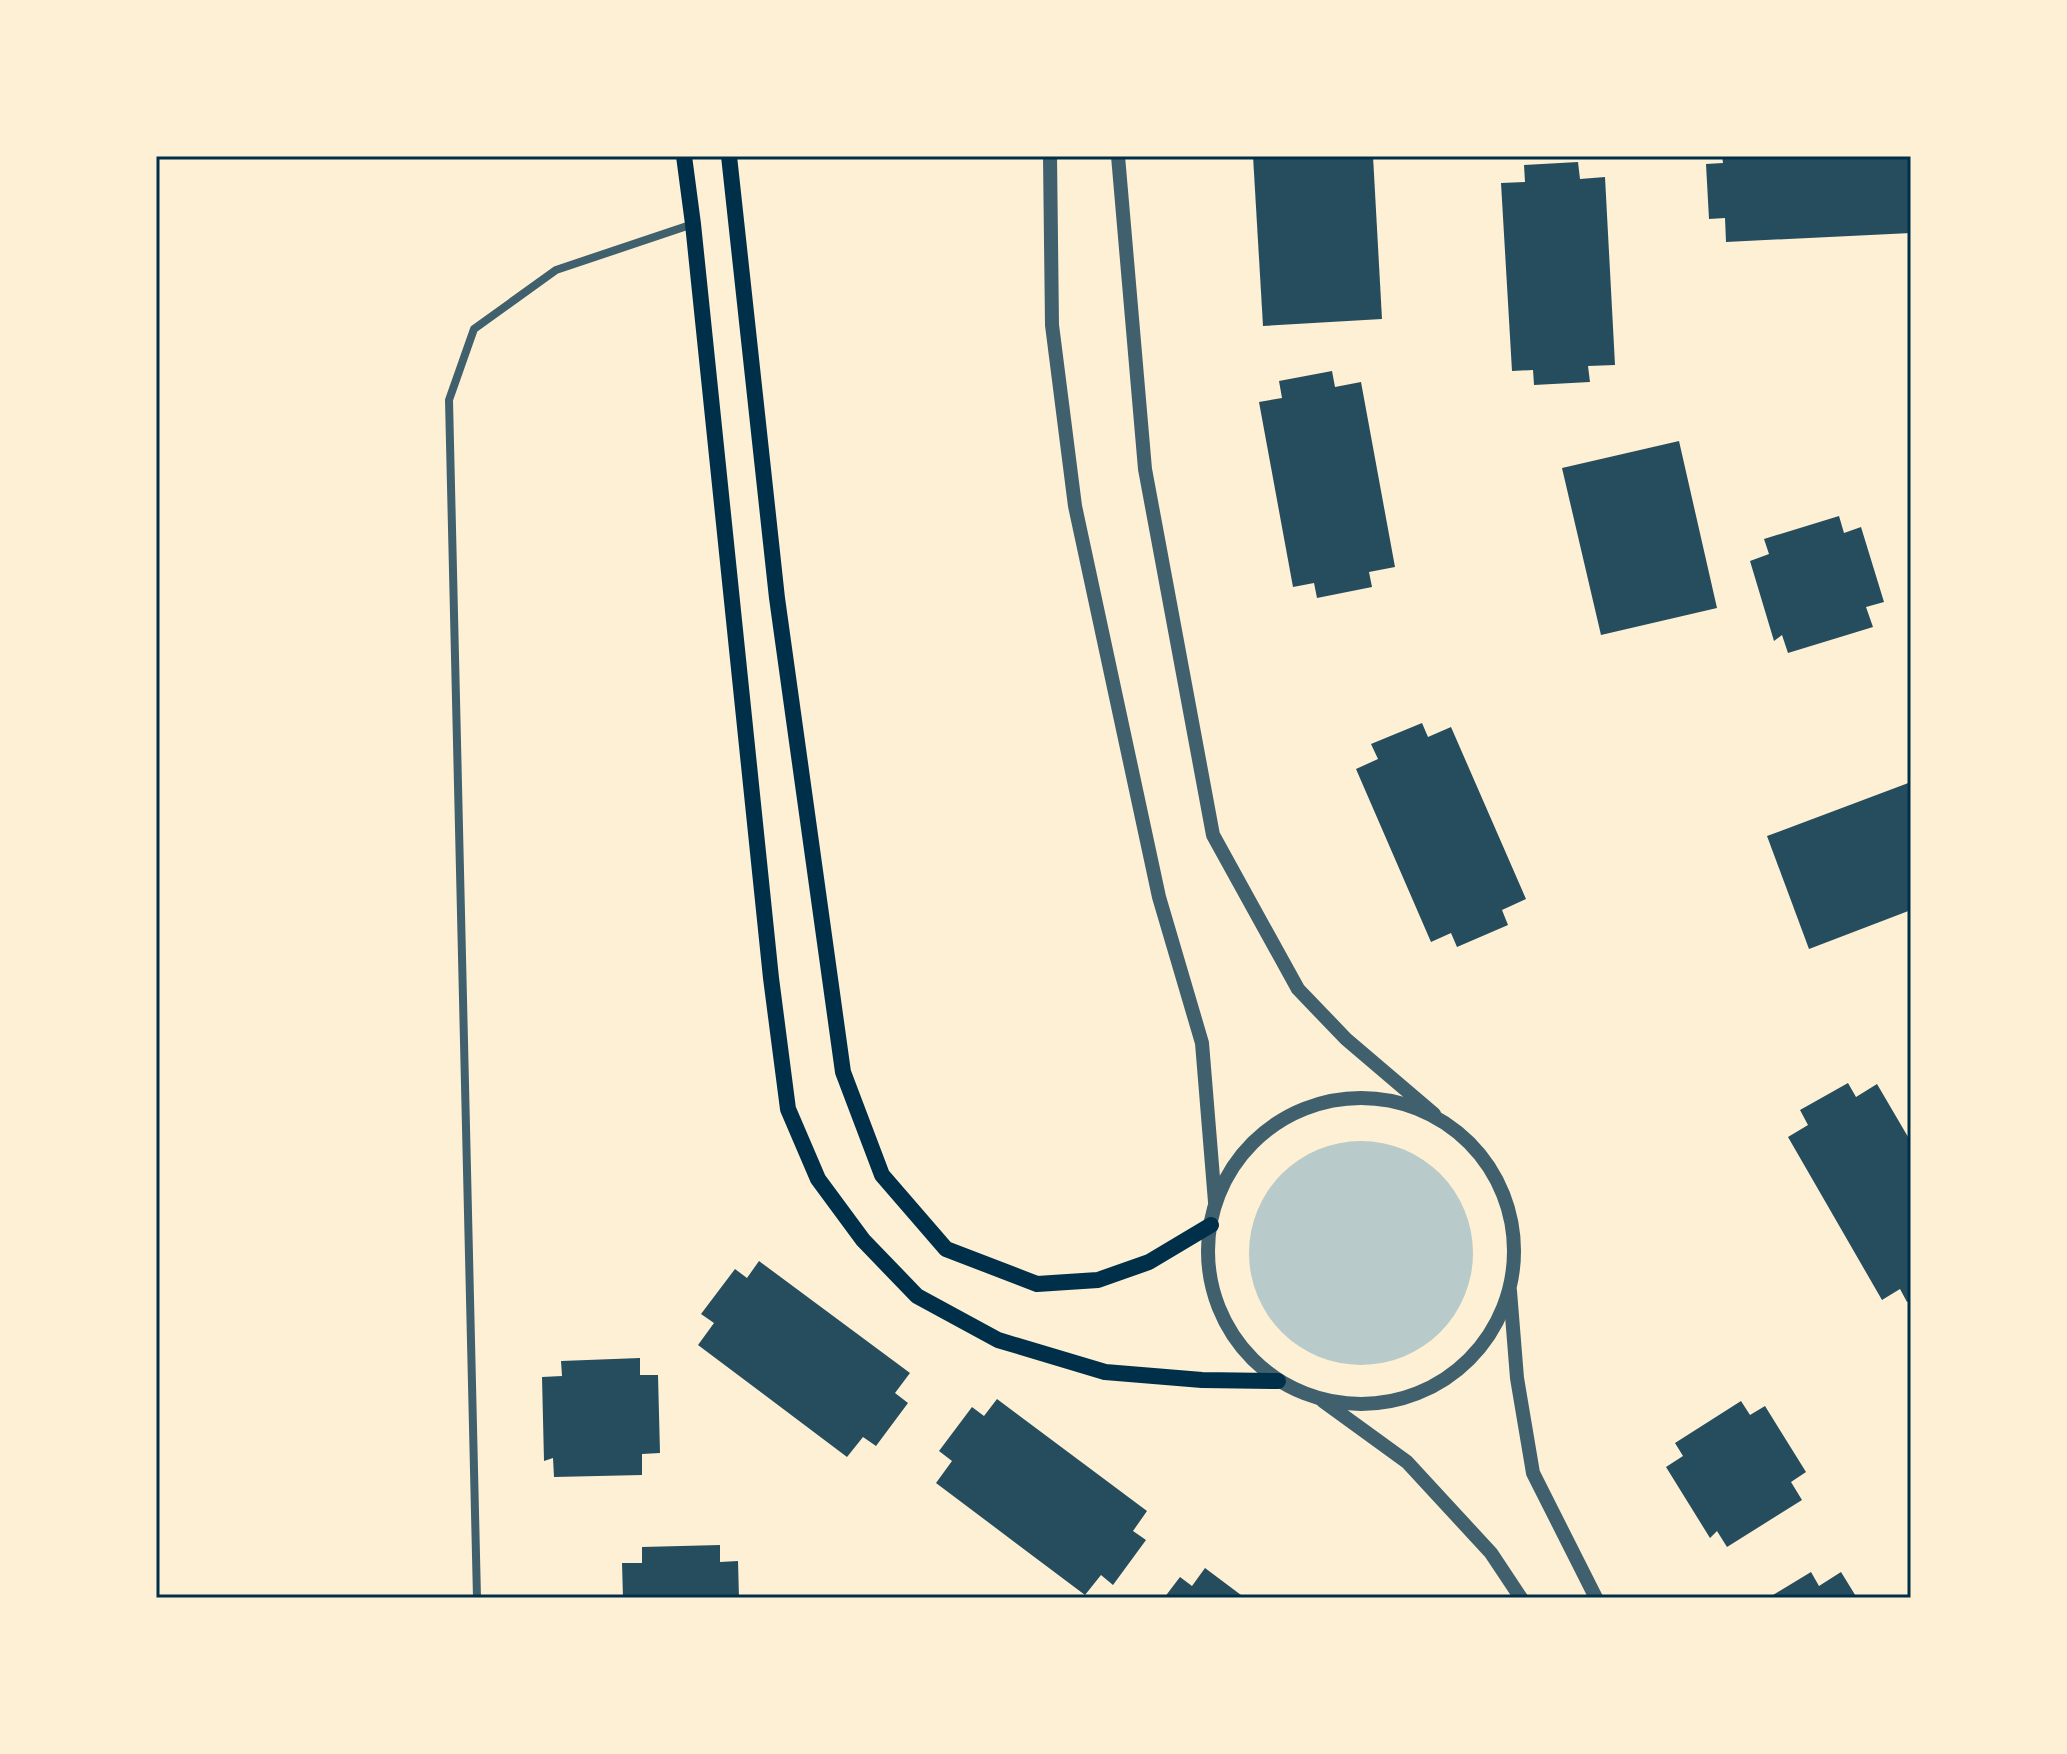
<svg xmlns="http://www.w3.org/2000/svg" width="2067" height="1754" viewBox="0 0 2067 1754" font-family="Cabin,sans-serif">
<rect width="100%" height="100%" fill="#fdf0d5"/>
<circle fill="#b9caca" cx="1361" cy="1253" r="112"/>
<g fill="#264d5e">
<path d="M1253,156h120l9,163 -119,7z"/>
<path d="M1722,156h189v77l-185,9 -1,-24 -16,1 -3,-55 17,-1z"/>
<path d="M1578,162l2,17 25,-2 10,188 -27,1 2,16 -56,3 -1,-15 -21,1 -11,-188 24,-1 -1,-17z"/>
<path d="M1332,371l3,16 26,-5 34,185 -26,5 3,15 -55,11 -3,-15 -21,4 -34,-185 23,-4 -3,-17z"/>
<path d="M1679,441l38,167 -116,27 -39,-167z"/>
<path d="M1839,516l5,17 17,-6 23,75 -18,5 7,20 -85,26 -6,-18 -8,6 -24,-80 19,-7 -5,-15z"/>
<path d="M1422,723l6,14 23,-10 75,172 -24,11 6,15 -51,22 -6,-14 -20,9 -75,-173 22,-10 -7,-15z"/>
<path d="M1911,782v128l-102,39 -42,-113z"/>
<path d="M1848,1083l8,14 21,-13 34,58v158l-4,2 -7,-13 -18,11 -94,-163 20,-12 -8,-15z"/>
<path d="M759,1261l151,112 -15,20 13,10 -32,43 -13,-9 -16,20 -149,-112 16,-22 -13,-9 34,-45 12,9z"/>
<path d="M640,1358v17h18l2,78 -18,1v21l-88,2 -1,-19 -9,3 -2,-84 20,-1 -1,-15z"/>
<path d="M997,1399l150,112 -14,20 13,9 -33,45 -12,-10 -16,20 -149,-112 16,-22 -13,-10 33,-44 12,9z"/>
<path d="M1741,1401l9,14 15,-9 41,66 -15,10 11,18 -75,47 -10,-16 -7,7 -44,-71 17,-11 -8,-13z"/>
<path d="M720,1545v17l18,-1 1,37h-116l-1,-35h20v-16z"/>
<path d="M1205,1568l40,30h-81l16,-21 12,9z"/>
<path d="M1811,1572l8,14 22,-14 16,26h-89z"/>
</g>
<g fill="none" stroke-linecap="round" stroke-linejoin="round">
<path stroke="#3f606c" stroke-width="8" d="M477,1598l-28,-1198 25,-71 82,-59 137,-46"/>
<g stroke="#3f606c" stroke-width="14">
<path d="M1050,156l2,169 23,181 84,391 43,146 13,159"/>
<path d="M1118,156l27,313 68,366 85,154 48,50 88,75"/>
<circle cx="1361" cy="1251" r="153"/>
<path d="M1510,1291l7,87 16,95 63,125"/>
<path d="M1323,1401l84,61 84,91 30,45"/>
</g>
<g stroke="#003049" stroke-width="16">
<path d="M684,156l9,68 78,754 17,131 30,70 45,61 54,56 81,44 107,32 97,8 76,1"/>
<path d="M729,156l48,442 66,474 39,103 64,74 91,35 61,-4 51,-18 62,-37"/>
</g>
</g>
<rect width="2067" height="1754" fill="none" stroke="#fdf0d5" stroke-width="316"/>
<rect x="158" y="158" width="1751" height="1438" fill="none" stroke="#003049" stroke-width="3"/>
</svg>
